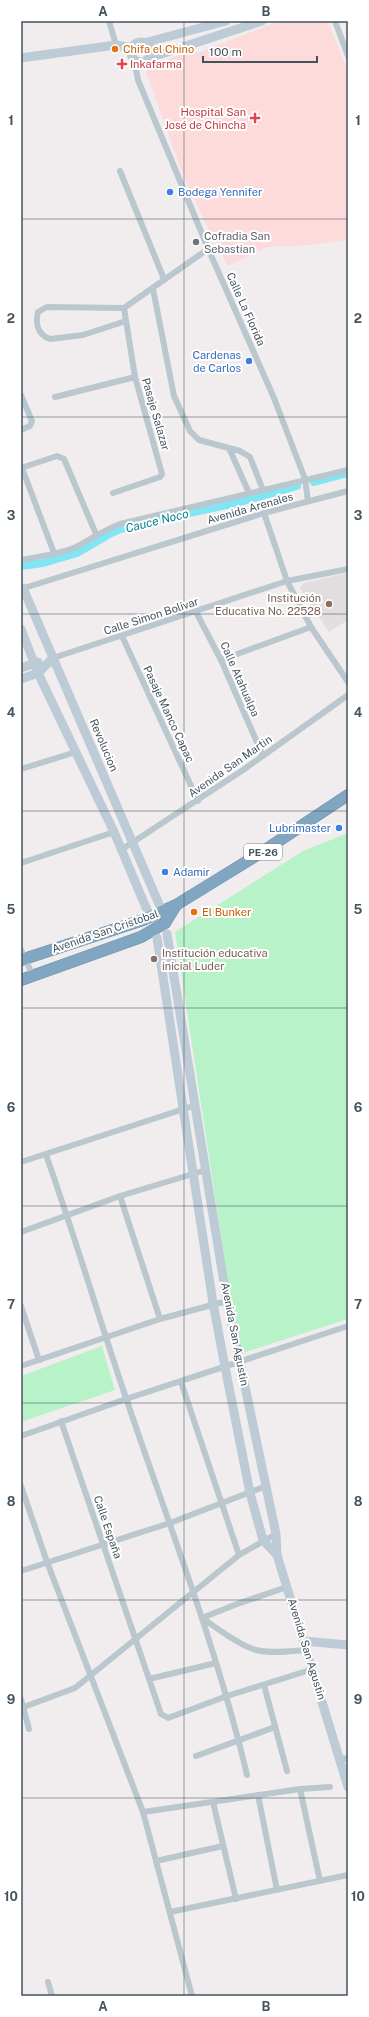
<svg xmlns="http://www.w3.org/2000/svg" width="369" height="2017" viewBox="0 0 369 2017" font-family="'Public Sans',sans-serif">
<rect width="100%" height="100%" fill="#f1edee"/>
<path fill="#e2dee0" d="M348,573v47l-19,12 -29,-44 3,-5z"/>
<path fill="#fddbdb" d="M279,21h48l21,49v170l-36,5 -44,2 -40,19 -6,-12v-7l-9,-8 -30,-64 -37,-103 3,-6 44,-16 5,3z"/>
<g fill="#b7f2c9">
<path d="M348,833v486l-109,35 -64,-422 128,-81z"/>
<path d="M102,1346l13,44 -94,32v-46z"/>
</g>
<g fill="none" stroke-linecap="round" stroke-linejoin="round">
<g stroke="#81e5f3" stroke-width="8">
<path d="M314,482l34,-9"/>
<path d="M21,566l22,-3 34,-10 34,-20 17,-7 108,-23 61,-17"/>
</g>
<defs>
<g id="highway">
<path d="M21,960l122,-40 33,-15 86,-53 86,-57"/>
<path d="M21,980l120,-43 24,-14 11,-18"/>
</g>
</defs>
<use href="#highway" stroke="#6c91ad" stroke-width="12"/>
<g stroke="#bac7ce" stroke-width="6">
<path d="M109,21l7,24"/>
<path d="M335,21l13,35"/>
<path d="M134,59l4,21 72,173 64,145 31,81 3,22"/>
<path d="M120,171l44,108"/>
<path d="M153,289l21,107 16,35 9,9 41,11 10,6 13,33"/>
<path d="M126,321l-43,14 -33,4c-12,-4 -15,-15 -12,-27l9,-5 77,1 84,-59"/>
<path d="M21,395l11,26 -2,5 -9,4"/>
<path d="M55,397l80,-20"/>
<path d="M229,448l20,45"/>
<path d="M21,468l36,-12 7,3 32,75"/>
<path d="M22,468l32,85"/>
<path d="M113,493l47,-16 2,-3 -27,-97 -11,-69"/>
<path d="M264,513l23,68 24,46 37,55"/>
<path d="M21,560c18,-4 38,-5 55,-13 15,-8 28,-17 44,-23l228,-54"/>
<path d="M21,589l243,-76 84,-22"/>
<path d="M196,612l25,48 42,96"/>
<path d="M122,636l76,165"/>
<path d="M53,658l234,-77 61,-12"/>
<path d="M221,660l90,-33"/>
<path d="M21,769l55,-17"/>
<path d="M121,850l122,-80 105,-75"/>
<path d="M21,863l93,-31"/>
<path d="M21,950l12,26"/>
<path d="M46,1155c29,81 53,164 81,246 42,124 90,247 120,374"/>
<path d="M21,1162l175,-57"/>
<path d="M120,1196l40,123"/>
<path d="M21,1232l99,-36 86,-26"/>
<path d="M21,1306l18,54"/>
<path d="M21,1366l139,-47 67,-18"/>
<path d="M181,1382l58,173"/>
<path d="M61,1421l100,293 7,4 59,-22 86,-27"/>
<path d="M21,1436l105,-37 222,-73"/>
<path d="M21,1486l26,76 96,250 49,184"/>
<path d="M21,1571l149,-48 96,-37"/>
<path d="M287,1587l-50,17 -35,14c15,10 38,28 54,32 16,4 35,1 51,0"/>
<path d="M149,1679l67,-16"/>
<path d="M264,1685l23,86"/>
<path d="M21,1699l8,30"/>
<path d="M21,1708l54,-20 164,-133 37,-21"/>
<path d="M196,1756l79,-29"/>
<path d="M341,1758l7,1"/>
<path d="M300,1789l20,92"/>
<path d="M258,1795l19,95"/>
<path d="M213,1802l23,97"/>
<path d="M143,1812l157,-23 30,-2"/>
<path d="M156,1861l67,-15"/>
<path d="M170,1912l178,-37"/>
<path d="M48,1982l4,14"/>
</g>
<g stroke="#bccbd6" stroke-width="9">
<circle cx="141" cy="52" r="10"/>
<path d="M144,43l82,-22"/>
<path d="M21,58l95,-13 16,3"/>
<path d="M149,58l113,-37"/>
<path d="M23,588l139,323"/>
<path d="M21,629l17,44 76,159 36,85"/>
<path d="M21,668l17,-6"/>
<path d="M21,679l17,-6 15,-15"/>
<path d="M167,934l60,367 49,233 1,21 71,232"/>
<path d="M157,938l56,365 12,64 25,126 13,47 14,15"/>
<path d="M304,1641l44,4"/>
</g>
<use href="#highway" stroke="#81a6c1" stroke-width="11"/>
</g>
<path fill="none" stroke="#44535d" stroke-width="1" stroke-opacity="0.55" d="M184,21v1975M21,219h327M21,417h327M21,614h327M21,811h327M21,1008h327M21,1206h327M21,1403h327M21,1600h327M21,1798h327"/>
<g fill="#e8710a" stroke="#fff" stroke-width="1.5">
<circle cx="115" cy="49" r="4"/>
<circle cx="194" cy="912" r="4"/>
</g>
<g fill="#e0444e" stroke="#fff" stroke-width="1.5">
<path d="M120 58h4v4h4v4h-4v4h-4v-4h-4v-4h4z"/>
<path d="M253 112h4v4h4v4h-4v4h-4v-4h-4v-4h4z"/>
</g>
<g fill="#3f7fe0" stroke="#fff" stroke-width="1.5">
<circle cx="170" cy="192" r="4"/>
<circle cx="249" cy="361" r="4"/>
<circle cx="339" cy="828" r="4"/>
<circle cx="165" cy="872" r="4"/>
</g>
<circle fill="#6b7280" stroke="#fff" stroke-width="1.5" cx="196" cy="242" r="4"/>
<g fill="#8d6e63" stroke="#fff" stroke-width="1.5">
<circle cx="329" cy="604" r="4"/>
<circle cx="154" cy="959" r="4"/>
</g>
<g text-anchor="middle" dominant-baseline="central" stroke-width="4" stroke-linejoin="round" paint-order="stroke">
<rect fill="#fff" stroke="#7c878e" stroke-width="1" x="244" y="844" width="38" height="16" rx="3"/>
<g font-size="10" font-weight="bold" fill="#44535d">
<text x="263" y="852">PE-26</text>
</g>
<g font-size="11" fill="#c56008" stroke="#fff" text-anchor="start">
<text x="123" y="49">Chifa el Chino</text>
<text x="202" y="912">El Bunker</text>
</g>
<g font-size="11" fill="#be3a42" stroke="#fff" text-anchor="start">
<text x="130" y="64">Inkafarma</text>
<text x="246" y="112" text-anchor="end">Hospital San<tspan x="246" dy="13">José de Chincha</tspan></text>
</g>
<g font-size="11" fill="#366cbe" stroke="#fff" text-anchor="start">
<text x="178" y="192">Bodega Yennifer</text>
<text x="241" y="355" text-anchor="end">Cardenas<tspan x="241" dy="13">de Carlos</tspan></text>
<text x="331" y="828" text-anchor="end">Lubrimaster</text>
<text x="173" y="872">Adamir</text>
</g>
<g font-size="11" fill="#5b616d" stroke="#fff" text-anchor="start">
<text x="204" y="236">Cofradia San<tspan x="204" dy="13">Sebastian</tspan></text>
</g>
<g font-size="11" fill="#44535d" stroke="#fff">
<text transform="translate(246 309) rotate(66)">Calle La Florida</text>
<text transform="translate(156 414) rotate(74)">Pasaje Salazar</text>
<text transform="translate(250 508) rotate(-16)">Avenida Arenales</text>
<text transform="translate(151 616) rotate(-18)">Calle Simon Bolivar</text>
<text transform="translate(240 679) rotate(66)">Calle Atahualpa</text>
<text transform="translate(169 714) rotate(65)">Pasaje Manco Capac</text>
<text transform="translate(104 745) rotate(67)">Revolucion</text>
<text transform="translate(230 766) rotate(-35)">Avenida San Martin</text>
<text transform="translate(105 931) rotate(-19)">Avenida San Cristobal</text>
<text transform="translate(235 1334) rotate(79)">Avenida San Agustin</text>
<text transform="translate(108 1527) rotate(71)">Calle España</text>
<text transform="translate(307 1649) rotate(73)">Avenida San Agustin</text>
</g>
<g font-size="11" fill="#785e54" stroke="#fff" text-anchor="end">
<text x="321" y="598">Institución<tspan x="321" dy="13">Educativa No. 22528</tspan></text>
<text x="162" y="953" text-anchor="start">Institución educativa<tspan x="162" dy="13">inicial Luder</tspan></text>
</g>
<g font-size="12" font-style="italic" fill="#048293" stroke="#fff">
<text transform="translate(157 521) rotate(-14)">Cauce Noco</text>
</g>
</g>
<rect width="369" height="2017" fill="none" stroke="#ffffff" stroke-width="44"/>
<path d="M203 56v6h114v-6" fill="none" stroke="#44535d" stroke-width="2"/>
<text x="209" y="56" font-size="12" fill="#44535d" stroke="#ffffff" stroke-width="3" paint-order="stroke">100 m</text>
<rect x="22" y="22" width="325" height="1973" fill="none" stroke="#44535d" stroke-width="1.5"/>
<g font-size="13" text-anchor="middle" font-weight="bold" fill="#44535d">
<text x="103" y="16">A</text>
<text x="266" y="16">B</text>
<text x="11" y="125">1</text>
<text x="358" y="125">1</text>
<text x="11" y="323">2</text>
<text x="358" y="323">2</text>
<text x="11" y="520">3</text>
<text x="358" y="520">3</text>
<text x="11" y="717">4</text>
<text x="358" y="717">4</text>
<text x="11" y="914">5</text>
<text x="358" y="914">5</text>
<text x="11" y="1112">6</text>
<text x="358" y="1112">6</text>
<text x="11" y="1309">7</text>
<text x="358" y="1309">7</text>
<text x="11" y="1506">8</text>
<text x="358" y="1506">8</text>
<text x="11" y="1704">9</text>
<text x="358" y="1704">9</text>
<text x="11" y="1901">10</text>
<text x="358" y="1901">10</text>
<text x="103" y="2011">A</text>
<text x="266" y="2011">B</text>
</g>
</svg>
